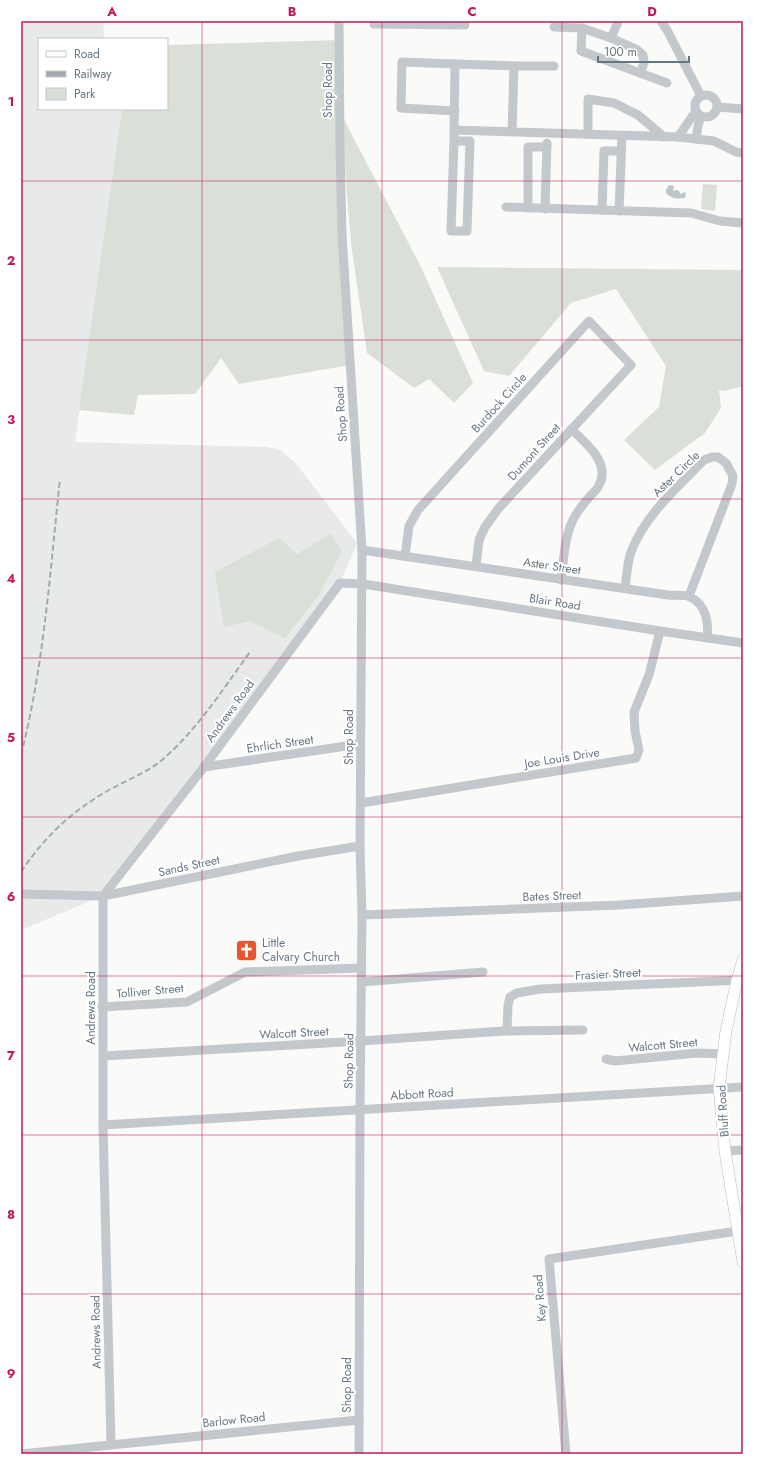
<svg xmlns="http://www.w3.org/2000/svg" width="764" height="1475" viewBox="0 0 764 1475" font-family="Jost,sans-serif">
<rect width="100%" height="100%" fill="#fafaf8"/>
<path fill="#e8e9e9" d="M21,21h82l1,18h-65v70h83l-47,333 192,5 13,3 15,12 62,81 -17,40 -237,313 -82,34z"/>
<g fill="#dadfd7">
<path d="M340,40v72l81,155 52,116 -19,20 -25,-24 -15,9 -47,-35 -16,-110 -10,-122 9,244 -111,19 -18,-26 -26,36 -57,1 -4,20 -55,-5 43,-301h45v-64z"/>
<path d="M703,184l14,1 -2,26 -14,-2z"/>
<path d="M437,267l306,3v116l-18,5 -6,-1 2,18 -16,25 -50,37 -31,-30 35,-33 7,-41 -50,-77 -45,14 -62,73 -25,-5z"/>
<path d="M331,534l11,17 -24,45 -33,42 -35,-17 -26,6 -9,-55 64,-34 18,16z"/>
</g>
<path fill="#bbc7cb" d="M669,185l5,1 -1,5 4,-1 3,2v2l5,-2 1,2 -1,4c-7,1 -14,1 -19,-5v-3z"/>
<g fill="none" stroke-linecap="round" stroke-linejoin="round">
<defs>
<path id="major" d="M743,960l-6,20 -11,51 -7,57 6,63 18,111"/>
</defs>
<use href="#major" stroke="#b5babe" stroke-width="12"/>
<g stroke="#c3c8cc" stroke-width="9">
<path d="M339,21l1,128 2,85 20,316 -2,296 2,69 -2,194 -1,345"/>
<path d="M374,21v3l91,1v-4"/>
<path d="M661,21l6,9 34,66"/>
<path d="M554,27l28,1 29,10 7,-16"/>
<path d="M582,28l-1,23 86,32"/>
<path d="M611,38l25,11 7,6 1,8 -4,10"/>
<path d="M514,66h40"/>
<circle cx="706" cy="106" r="11"/>
<path d="M717,107l26,2"/>
<path d="M455,111l-54,-3 1,-46 53,2"/>
<path d="M512,132l2,-66 -59,-2 -1,66 224,7 36,4 22,11 7,1"/>
<path d="M588,134v-35l26,4 24,12 26,22"/>
<path d="M678,137l18,-26"/>
<path d="M696,139l2,-13 3,-10"/>
<path d="M454,141h16l-3,90h-16l3,-90v-11"/>
<path d="M506,207l185,6 29,8 23,2"/>
<path d="M528,208v-61h19"/>
<path d="M545,209l2,-66"/>
<path d="M602,210l2,-59h17"/>
<path d="M619,211l3,-75"/>
<path d="M362,550l306,45c7,1 17,-1 22,2 16,7 19,26 17,41"/>
<path d="M405,556l4,-30 9,-16 171,-189 42,44 -133,144 -13,18 -6,13 -3,26"/>
<path d="M561,580c3,-20 3,-42 12,-60 4,-9 12,-18 18,-25 3,-3 7,-6 8,-10 12,-22 -13,-42 -28,-56"/>
<path d="M625,588c2,-12 2,-25 6,-36 14,-37 46,-64 73,-92l8,-3h6l8,6 7,13 -1,8 -43,112"/>
<path d="M204,767l156,-23"/>
<path d="M361,803l275,-45 3,-8 -4,-19 -1,-19 15,-37 11,-44"/>
<path d="M22,894l81,2 195,-40 62,-10"/>
<path d="M362,915l258,-10 123,-9"/>
<path d="M362,982l121,-10"/>
<path d="M102,1007l85,-5 58,-30 117,-4"/>
<path d="M507,1031l1,-26 2,-8 7,-4 23,-4 203,-9"/>
<path d="M103,1056l258,-15 143,-10 79,-1"/>
<path d="M606,1059l9,2 82,-8 26,1"/>
<path d="M103,1125l640,-38"/>
<path d="M725,1151l18,-1"/>
<path d="M111,1444l-8,-319v-229l101,-129 136,-184 23,1 297,47 83,12"/>
<path d="M21,1454l338,-34"/>
<path d="M566,1454l-17,-195 189,-28"/>
</g>
<use href="#major" stroke="#fff" stroke-width="11"/>
<g stroke="#a2aab0" stroke-width="2" stroke-dasharray="6 3" stroke-linecap="butt">
<path d="M21,755c23,-90 29,-183 39,-276"/>
<path d="M21,872c24,-36 51,-61 88,-82 18,-10 37,-17 53,-30 35,-30 61,-71 88,-108"/>
</g>
</g>
<path fill="none" stroke="#c2185b" stroke-width="1" stroke-opacity="0.55" d="M202,21v1433M382,21v1433M562,21v1433M21,181h722M21,340h722M21,499h722M21,658h722M21,817h722M21,976h722M21,1135h722M21,1294h722"/>
<defs>
<symbol id="church-square" viewBox="-11 -11 22 22"><rect x="-9" y="-9" width="18" height="18" rx="4" fill="#e4572e" stroke="#fff"/><path d="M-1.2-6h2.4v3.5h3.3v2.4h-3.3V6h-2.4V-.1h-3.3v-2.4h3.3Z" fill="#fff"/></symbol>
</defs>
<g fill-rule="evenodd">
<use href="#church-square" x="234" y="938" width="25" height="25"/>
</g>
<g text-anchor="middle" dominant-baseline="central" stroke-width="4" stroke-linejoin="round" paint-order="stroke">
<g font-size="12" fill="#657683" stroke="#fff">
<text transform="translate(328 90) rotate(-90)">Shop Road</text>
<text transform="translate(499 403) rotate(-48)">Burdock Circle</text>
<text transform="translate(341 414) rotate(-94)">Shop Road</text>
<text transform="translate(534 452) rotate(-48)">Dumont Street</text>
<text transform="translate(676 474) rotate(-44)">Aster Circle</text>
<text transform="translate(552 566) rotate(9)">Aster Street</text>
<text transform="translate(555 602) rotate(9)">Blair Road</text>
<text transform="translate(230 711) rotate(-54)">Andrews Road</text>
<text transform="translate(349 737) rotate(-90)">Shop Road</text>
<text transform="translate(280 744) rotate(-8)">Ehrlich Street</text>
<text transform="translate(562 758) rotate(-9)">Joe Louis Drive</text>
<text transform="translate(189 866) rotate(-12)">Sands Street</text>
<text transform="translate(552 896) rotate(-2)">Bates Street</text>
<text transform="translate(608 974) rotate(-3)">Frasier Street</text>
<text transform="translate(150 991) rotate(-5)">Tolliver Street</text>
<text transform="translate(91 1008) rotate(-90)">Andrews Road</text>
<text transform="translate(294 1033) rotate(-3)">Walcott Street</text>
<text transform="translate(663 1045) rotate(-5)">Walcott Street</text>
<text transform="translate(349 1061) rotate(-89)">Shop Road</text>
<text transform="translate(422 1094) rotate(-3)">Abbott Road</text>
<text transform="translate(723 1111) rotate(-94)">Bluff Road</text>
<text transform="translate(540 1298) rotate(-95)">Key Road</text>
<text transform="translate(96 1332) rotate(-91)">Andrews Road</text>
<text transform="translate(347 1385) rotate(-90)">Shop Road</text>
<text transform="translate(234 1420) rotate(-6)">Barlow Road</text>
</g>
<g font-size="12" fill="#657683" stroke="#fff" text-anchor="start">
<text x="262" y="943">Little<tspan x="262" dy="14">Calvary Church</tspan></text>
</g>
</g>
<rect width="764" height="1475" fill="none" stroke="#ffffff" stroke-width="44"/>
<rect x="38" y="38" width="130" height="72" fill="#ffffff" stroke="#c1c8cd"/>
<rect x="46" y="51" width="20" height="6" fill="#ffffff" stroke="#c1c8cd"/>
<text x="74" y="58" font-size="12" fill="#657683">Road</text>
<rect x="46" y="71" width="20" height="6" fill="#a2aab0" stroke="#c1c8cd"/>
<text x="74" y="78" font-size="12" fill="#657683">Railway</text>
<rect x="46" y="88" width="20" height="12" fill="#dadfd7" stroke="#c1c8cd"/>
<text x="74" y="98" font-size="12" fill="#657683">Park</text>
<path d="M598 56v6h91v-6" fill="none" stroke="#657683" stroke-width="2"/>
<text x="604" y="56" font-size="12" fill="#657683" stroke="#ffffff" stroke-width="3" paint-order="stroke">100 m</text>
<rect x="22" y="22" width="720" height="1431" fill="none" stroke="#c2185b" stroke-width="1.5"/>
<g font-size="13" text-anchor="middle" font-weight="bold" fill="#c2185b">
<text x="112" y="16">A</text>
<text x="292" y="16">B</text>
<text x="472" y="16">C</text>
<text x="652" y="16">D</text>
<text x="11" y="106">1</text>
<text x="11" y="265">2</text>
<text x="11" y="424">3</text>
<text x="11" y="583">4</text>
<text x="11" y="742">5</text>
<text x="11" y="901">6</text>
<text x="11" y="1060">7</text>
<text x="11" y="1219">8</text>
<text x="11" y="1378">9</text>
</g>
</svg>
